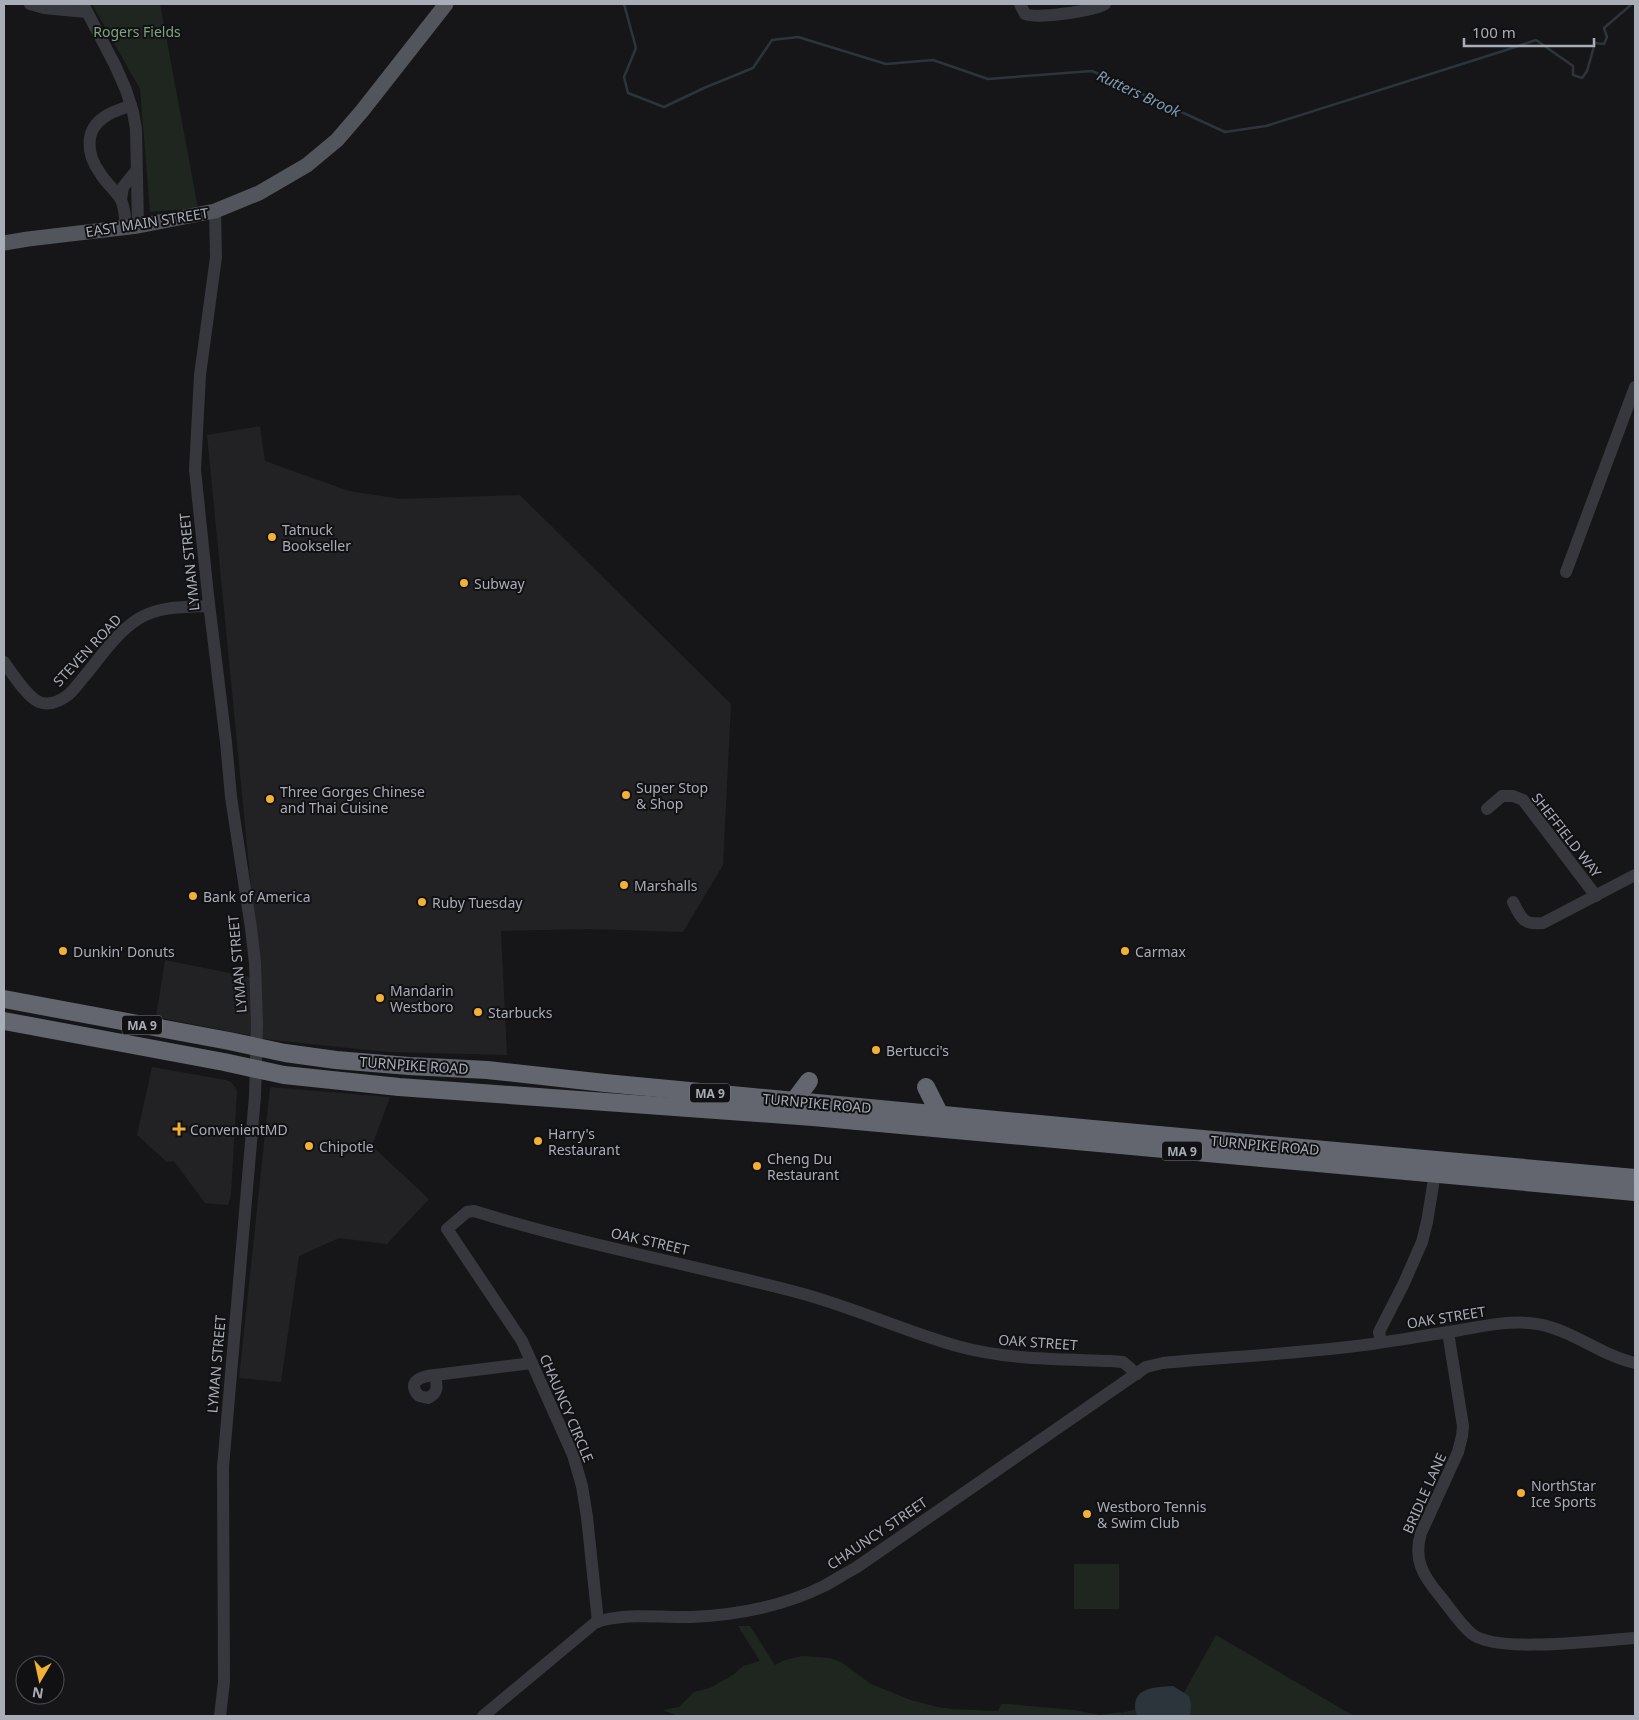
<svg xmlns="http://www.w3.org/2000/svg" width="1639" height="1720" viewBox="0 0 1639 1720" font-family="'Noto Sans',sans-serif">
<rect width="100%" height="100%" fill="#161618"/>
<g fill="#222225">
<path d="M260,426l5,35 84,30 52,8 119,-4 211,209 -8,161 -40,67 -92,-3 -90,2 6,124 -120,-3 -115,-12 -116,-23 9,-57 95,19 -53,-544z"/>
<path d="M152,1067l74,13 5,2 6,8 -5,87 -1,18 -3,10 -23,-2 -31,-42 -7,1 -30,-27z"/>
<path d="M270,1087l120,10 -18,49 57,53 -42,45 -48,-6 -40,18 -18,126 -42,-4z"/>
</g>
<g fill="#1e261f">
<path d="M92,4h68l38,204 -48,4 -10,-123z"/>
<rect x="1074" y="1564" width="45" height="45"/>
<path d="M738,1626h12l25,39 10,-5 17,-4 28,2 11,4 30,22 40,16 26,7 16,2 45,2 3,-7h8l65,6 26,5 21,-3v1l60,-15 35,-63 138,81h-677l-14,-6 16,-3 15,-15 16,-4 23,-13 10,-9 17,-5z"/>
</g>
<path fill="#2c353c" d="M1173,1686l16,10 2,9 -1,11h-53c-9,-28 16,-29 36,-30z"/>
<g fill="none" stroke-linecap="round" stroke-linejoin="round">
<path stroke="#2c353c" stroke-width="2.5" d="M624,4l12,44 -12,29 4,16 36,14 40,-19 49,-20 19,-28 26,-3 88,27 47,-4 55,19 104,-8 133,61 41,-6 234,-74 36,-12 37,26v9l9,3 5,-7 8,-28 9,1 3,-7 -3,-9 28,-24"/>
<g stroke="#37383d" stroke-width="12">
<path d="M30,4l14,4 42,4"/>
<path d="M83,4l32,61 11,25 7,22 3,17 2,97"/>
<path d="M1020,4l5,10c13,5 68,-3 80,-10"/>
<path d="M121,199l2,-12 13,-16"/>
<path d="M215,211l1,46 -16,118 -5,95 13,125 18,147 5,55 20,131 4,35 2,61 -2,72 -32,371 1,215 -4,34"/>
<path d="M126,228c-1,-10 -1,-22 -6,-30 -6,-9 -15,-16 -20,-25 -13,-18 -17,-43 6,-57 7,-5 17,-7 25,-11"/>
<path d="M1566,572l69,-185"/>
<path d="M4,662c8,11 23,35 35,40 10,4 21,-1 29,-7 6,-5 10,-11 15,-17 17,-20 33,-45 55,-59 21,-13 47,-12 71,-13"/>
<path d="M1487,809l15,-13h11l10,4 73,96"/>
<path d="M1513,902c8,16 10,23 30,21l92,-48"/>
<path d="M1448,1332l15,94 -1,10 -4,16 -37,81c-8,26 2,43 19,63 10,12 20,28 32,38 25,20 129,6 163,4"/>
<path d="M1381,1342l-2,-10 25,-49 18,-41 5,-20 8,-49"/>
<path d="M435,1375c2,10 4,18 -7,23l-9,-2c-14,-15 4,-20 16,-21l97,-12"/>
<path d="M598,1622l-11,-105 -5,-31 -9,-31 -51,-114 -75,-112 20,-17 7,-1c106,33 215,53 322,81 55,14 107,39 161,54 50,14 102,13 154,15l12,1 14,12"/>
<path d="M483,1716l113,-94c33,-10 61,-4 95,-5 45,-2 93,-11 133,-31 11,-6 22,-13 33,-19l289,-200 17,-4c64,-6 129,-9 193,-17 35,-4 70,-11 105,-16 22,-4 46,-9 68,-7 40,3 69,32 106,40"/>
</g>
<path stroke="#53555c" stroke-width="15" d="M4,243l24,-4 110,-13 77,-15 44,-18 48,-28 30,-25 25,-29 84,-107"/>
<g stroke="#63666e" stroke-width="18">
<path d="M4,999l225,42 56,12 51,7 73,6 78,4 118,13 488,46 542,49"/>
<path d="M4,1021l220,41 60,13 115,12 414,30 822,75"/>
<path d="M926,1087l14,28"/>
<path d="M794,1101l15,-20"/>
</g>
</g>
<g fill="#f2b134" stroke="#111113" stroke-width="2">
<circle cx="272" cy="537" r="5"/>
<circle cx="464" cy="583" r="5"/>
<circle cx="626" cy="795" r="5"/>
<circle cx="270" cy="799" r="5"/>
<circle cx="624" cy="885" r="5"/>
<circle cx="193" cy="896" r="5"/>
<circle cx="422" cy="902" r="5"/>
<circle cx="63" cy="951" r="5"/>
<circle cx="1125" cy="951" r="5"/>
<circle cx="380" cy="998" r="5"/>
<circle cx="478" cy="1012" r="5"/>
<circle cx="876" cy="1050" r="5"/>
<path d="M176.5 1121.5h5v5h5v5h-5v5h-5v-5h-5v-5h5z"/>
<circle cx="538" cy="1141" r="5"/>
<circle cx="309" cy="1146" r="5"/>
<circle cx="757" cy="1166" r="5"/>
<circle cx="1521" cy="1493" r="5"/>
<circle cx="1087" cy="1514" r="5"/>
</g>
<g text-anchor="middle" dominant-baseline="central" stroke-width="4" stroke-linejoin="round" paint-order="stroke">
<g fill="#111113" stroke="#7b7e86" stroke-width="1">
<rect x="122" y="1015.5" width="40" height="19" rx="4"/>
<rect x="690" y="1083.5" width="40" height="19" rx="4"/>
<rect x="1162" y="1141.5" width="40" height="19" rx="4"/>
</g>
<g font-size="12" font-weight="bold" fill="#a8adb8">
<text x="142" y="1025">MA 9</text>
<text x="710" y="1093">MA 9</text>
<text x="1182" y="1151">MA 9</text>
</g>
<g font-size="14" fill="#7fa381" stroke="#111113">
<text x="137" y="31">Rogers Fields</text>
</g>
<g font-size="14" fill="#a8adb8" stroke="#111113">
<text transform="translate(147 222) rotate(-9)">EAST MAIN STREET</text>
<text transform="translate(189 562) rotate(-96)">LYMAN STREET</text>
<text transform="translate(87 650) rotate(-47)">STEVEN ROAD</text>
<text transform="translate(1567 835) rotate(52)">SHEFFIELD WAY</text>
<text transform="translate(237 964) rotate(-95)">LYMAN STREET</text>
<text transform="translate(414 1065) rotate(4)">TURNPIKE ROAD</text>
<text transform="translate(817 1103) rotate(5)">TURNPIKE ROAD</text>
<text transform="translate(1265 1145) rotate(5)">TURNPIKE ROAD</text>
<text transform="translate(650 1241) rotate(13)">OAK STREET</text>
<text transform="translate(1446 1317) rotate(-9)">OAK STREET</text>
<text transform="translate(1038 1342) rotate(4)">OAK STREET</text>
<text transform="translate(216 1364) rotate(-85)">LYMAN STREET</text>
<text transform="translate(567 1408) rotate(67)">CHAUNCY CIRCLE</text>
<text transform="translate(1424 1493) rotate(-66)">BRIDLE LANE</text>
<text transform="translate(877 1533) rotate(-34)">CHAUNCY STREET</text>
</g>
<g font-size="14" fill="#a8adb8" stroke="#111113" text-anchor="start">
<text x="282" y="529">Tatnuck<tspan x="282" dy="16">Bookseller</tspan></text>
<text x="474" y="583">Subway</text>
<text x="636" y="787">Super Stop<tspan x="636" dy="16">&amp; Shop</tspan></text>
<text x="280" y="791">Three Gorges Chinese<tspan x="280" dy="16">and Thai Cuisine</tspan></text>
<text x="634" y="885">Marshalls</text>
<text x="203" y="896">Bank of America</text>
<text x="432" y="902">Ruby Tuesday</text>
<text x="73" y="951">Dunkin' Donuts</text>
<text x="1135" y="951">Carmax</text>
<text x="390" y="990">Mandarin<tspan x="390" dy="16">Westboro</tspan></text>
<text x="488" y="1012">Starbucks</text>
<text x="886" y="1050">Bertucci's</text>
<text x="190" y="1129">ConvenientMD</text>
<text x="548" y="1133">Harry's<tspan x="548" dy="16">Restaurant</tspan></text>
<text x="319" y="1146">Chipotle</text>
<text x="767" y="1158">Cheng Du<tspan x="767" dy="16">Restaurant</tspan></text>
<text x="1531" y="1485">NorthStar<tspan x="1531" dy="16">Ice Sports</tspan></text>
<text x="1097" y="1506">Westboro Tennis<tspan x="1097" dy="16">&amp; Swim Club</tspan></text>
</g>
<g font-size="15" font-style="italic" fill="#7f9bb3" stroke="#111113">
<text transform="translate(1139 93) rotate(25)">Rutters Brook</text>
</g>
</g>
<rect width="1639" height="1720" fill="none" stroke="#a8adb8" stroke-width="10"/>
<g transform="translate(40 1680) rotate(189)"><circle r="24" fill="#111113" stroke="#4d4f55"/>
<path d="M0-4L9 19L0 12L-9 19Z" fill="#f2b134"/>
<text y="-8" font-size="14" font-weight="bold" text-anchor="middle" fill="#a8adb8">N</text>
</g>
<path d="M1464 38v8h130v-8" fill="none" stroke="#a8adb8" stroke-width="2.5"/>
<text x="1472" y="38" font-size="15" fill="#a8adb8" stroke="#111113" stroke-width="4" paint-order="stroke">100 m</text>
</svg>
